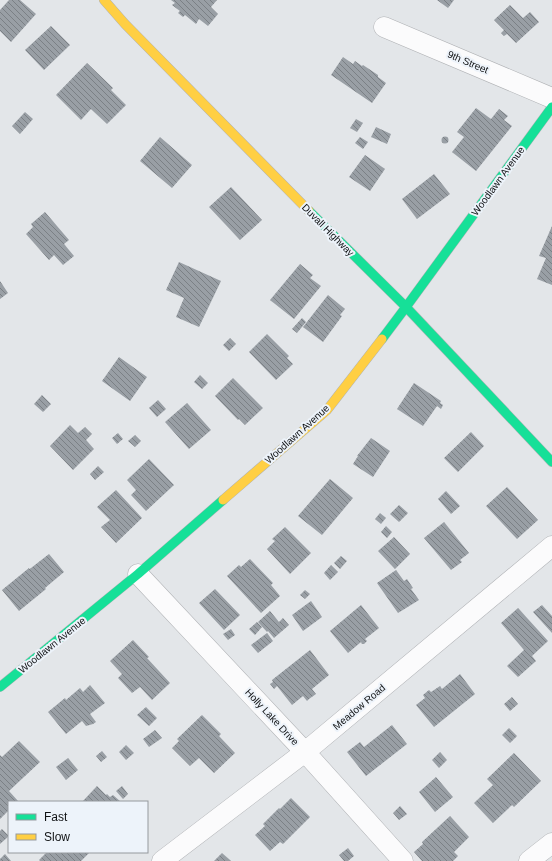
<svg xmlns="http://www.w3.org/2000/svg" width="552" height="861" font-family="Helvetica,sans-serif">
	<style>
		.building { fill: url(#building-back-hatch) }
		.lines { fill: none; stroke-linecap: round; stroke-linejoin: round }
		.street-casing { stroke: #b0b2b5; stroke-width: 21 }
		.fast-casing { stroke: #b0b2b5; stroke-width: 10 }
		.slow-casing { stroke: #b0b2b5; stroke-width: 10 }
		.street { stroke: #fbfbfc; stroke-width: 20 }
		.fast { stroke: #16e098; stroke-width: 9 }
		.slow { stroke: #ffcf43; stroke-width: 9 }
		.labels { text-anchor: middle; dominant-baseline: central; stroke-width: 4; stroke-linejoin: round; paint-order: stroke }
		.street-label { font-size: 10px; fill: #101214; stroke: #edf3fa }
	</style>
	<defs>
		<pattern id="building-back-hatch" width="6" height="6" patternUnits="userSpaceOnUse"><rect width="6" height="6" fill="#999fa5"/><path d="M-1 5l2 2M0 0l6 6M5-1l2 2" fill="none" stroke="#7b8085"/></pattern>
	</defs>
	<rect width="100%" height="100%" fill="#e3e6e9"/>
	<!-- building -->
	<path class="building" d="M9,0h11l16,14 -25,28 -11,-11v-21z
		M171,0h46l-6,7 7,7 -10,12 -9,-7 -3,5 -11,-9 -2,2 -5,-4 2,-2 -8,-6 3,-2z
		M437,0h17l-6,8z
		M510,5l13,13 7,-6 9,10 -23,21 -9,-9 -3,2 -3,-3 3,-3 -10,-10z
		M51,26l19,19 -26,25 -19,-20z
		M343,57l10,7 2,-3 7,5 1,-1 15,10v2l8,6 -14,20 -41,-28z
		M87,63l26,25 -2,2 15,15 -19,19 -16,-15 -10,11 -25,-25z
		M476,108l15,11 8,-10 9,7 -4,4 8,6 -36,45 -24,-19 12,-15 -7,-5z
		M25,112l8,7 -13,15 -8,-8z
		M356,119l7,4 -6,9 -7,-4z
		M376,127l15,7 -4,10 -16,-7z
		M441.5 140a3.5 3.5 0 1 1 7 0a3.5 3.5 0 1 1-7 0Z
		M160,137l32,28 -20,23 -32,-27z
		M360,137l8,5 -5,7 -8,-6z
		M365,155l20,14 -15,22 -21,-14z
		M434,174l16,20 -33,25 -15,-20z
		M231,187l31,33 -22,20 -31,-33z
		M45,212l24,28 -5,4 10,12 -11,9 -9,-10 -5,5 -23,-26 7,-7 -2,-3z
		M552,226v59l-15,-6 9,-21 -7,-2z
		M179,262l42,19 -22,46 -23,-10 8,-19 -18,-8z
		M300,264l13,11 -3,3 11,8 -27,33 -24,-19z
		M0,281l8,12 -8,6z
		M328,295l17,14 -5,6 2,1 -19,26 -20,-15z
		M302,318l4,4 -9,11 -5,-4z
		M267,334l22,22 -2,2 6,6 -17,16 -27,-28z
		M230,338l6,6 -7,7 -6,-6z
		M119,357l28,20 -17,24 -28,-20z
		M200,375l8,8 -6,6 -8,-7z
		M233,378l30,30 -18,17 -6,-6 -1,1 -23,-24z
		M414,383l27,18 -1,2 3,2 -2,4 -4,-3 -14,20 -26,-17z
		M42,395l9,9 -8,8 -9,-8z
		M158,400l8,9 -9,8 -8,-9z
		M187,403l24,27 -22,19 -24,-27z
		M70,425l8,8 7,-6 7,7 -6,6 8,9 -21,21 -23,-24z
		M471,432l13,14 -26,26 -14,-14z
		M118,433l5,6 -6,5 -5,-6z
		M135,435l6,6 -6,6 -7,-6z
		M371,438l19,13 -17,26 -20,-13 5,-8h-1z
		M149,459l25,26 -28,26 -15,-16 5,-5 -9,-10z
		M98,466l6,6 -9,8 -5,-6z
		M330,479l23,19 -31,37 -24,-19z
		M507,487l31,33 -21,19 -31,-33z
		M116,490l26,28 -26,25 -15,-16 9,-7 -13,-13z
		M446,491l14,15 -9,8 -13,-15z
		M399,505l9,8 -9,9 -9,-8z
		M380,513l6,5 -5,6 -6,-5z
		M444,522l25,31 -9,7 2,2 -11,8 -27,-32z
		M386,526l6,6 -5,6 -6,-6z
		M285,527l26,26 -21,21 -23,-25 8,-8 -3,-2z
		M394,537l16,17 -15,15 -17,-18z
		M49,554l15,18 -19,16 1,1 -27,22 -17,-21 27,-22v1l2,-1z
		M341,556l6,5 -7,8 -6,-6z
		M250,559l23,24 -2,2 9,11 -19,17 -34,-37 12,-11 2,2z
		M331,565l7,7 -8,8 -6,-7z
		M396,570l8,11 3,-2 6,9 -2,1 8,11 -21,13 -21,-30z
		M215,589l25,26 -16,15 -25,-27z
		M305,590l5,4 -5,5 -5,-4z
		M311,601l11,16 -19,14 -11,-16z
		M361,605l18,23 -14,11 2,2 -3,3h-2l-1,-2 -13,11 -18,-22z
		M542,605l10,11v17l-19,-21z
		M518,608l30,33 -16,15 4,5 -18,16 -11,-11 17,-16 -23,-27z
		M270,611l9,11 4,-4 6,7 -15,13 -6,-7 -1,1 -9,-10z
		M257,622l5,5 -7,8 -6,-6z
		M231,629l4,6 -7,5 -5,-6z
		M267,633l6,8 -15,12 -7,-8z
		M133,640l16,17 -2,1 23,25 -18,17 -12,-13 -8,6 -14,-15 4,-4 -12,-13z
		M310,650l19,25 -17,14 4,5 -7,5 -2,2 -4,-5 -11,9 -15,-19 -3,3 -4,-5 3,-2 -1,-2z
		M460,674l15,20 -41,33 -18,-22 9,-7 -2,-3 6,-5 2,2 9,-6 2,3z
		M90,685l15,18 -15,11 6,8 -3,2 -7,2 -4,-5 -16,13 -18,-22 17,-14 1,2 14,-12 3,4z
		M512,697l6,7 -8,7 -6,-7z
		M146,707l11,11 -8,8 -12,-11z
		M202,715l19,19 -2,2 16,17 -21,20 -15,-15 -9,8 -18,-18 7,-7 -2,-2z
		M392,725l15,19 -41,32 -19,-24 13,-10 4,5z
		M509,728l8,8 -7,7 -8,-8z
		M155,730l7,8 -13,9 -6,-8z
		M19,741l21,21 -31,29 9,10 -1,1h-8v8l-9,9v-64l2,2z
		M126,745l8,8 -8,7 -7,-8z
		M102,751l5,6 -6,5 -5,-6z
		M440,752l7,8 -8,8 -7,-8z
		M514,753l27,28 -27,26 -2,-2 -19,18 -19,-20 19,-18 -6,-6z
		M68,758l10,12 -12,10 -10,-13z
		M436,777l17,20 -18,15 -16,-20z
		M97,786l9,9 1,-1 3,3 3,-2 8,7h-39z
		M122,786l6,8 -5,5 -7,-8z
		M291,798l19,19 -27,27 -3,-2 -10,9 -15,-16 10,-9 -2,-2 16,-16 1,1z
		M400,806l7,8 -8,6 -6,-7z
		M450,816l19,21 -15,15 4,4 -5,5h-31l-8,-9 9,-8 -1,-2z
		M2,829l7,7 -9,8v-13z
		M348,848l6,8 -6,5h-4l-5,-6z
		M47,852h43l-9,9h-41l-1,-1z
		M222,853l9,8h-17z
		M5,854l6,7h-11v-2z"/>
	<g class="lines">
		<!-- street casing -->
		<g class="street-casing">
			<path id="street" d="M384,27l168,71
				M138,574l167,178 98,109
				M162,861l143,-109 247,-206
				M529,861l23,-18"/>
		</g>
		<!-- fast casing -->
		<g class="fast-casing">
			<path id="fast" d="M309,211l97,96 146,155
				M382,339l24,-32 146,-200
				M0,687l138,-113 85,-74"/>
		</g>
		<!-- slow casing -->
		<g class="slow-casing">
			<path id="slow" d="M104,0l21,24 184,187
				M223,500l104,-90 55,-71"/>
		</g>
		<!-- street -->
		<use href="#street" class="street"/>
		<!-- fast -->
		<use href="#fast" class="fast"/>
		<!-- slow -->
		<use href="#slow" class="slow"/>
	</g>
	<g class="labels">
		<!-- street labels -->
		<g class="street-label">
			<text transform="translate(468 62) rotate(23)">9th Street</text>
			<text transform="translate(498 181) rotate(-54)">Woodlawn Avenue</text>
			<text transform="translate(328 230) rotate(45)">Duvall Highway</text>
			<text transform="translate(297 434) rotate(-42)">Woodlawn Avenue</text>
			<text transform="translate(52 645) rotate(-39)">Woodlawn Avenue</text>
			<text transform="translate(359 707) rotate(-40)">Meadow Road</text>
			<text transform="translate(272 717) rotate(47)">Holly Lake Drive</text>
		</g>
	</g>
	<!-- legend -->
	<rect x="8" y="801" width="140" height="52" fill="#edf3fa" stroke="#95999e"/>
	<rect x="16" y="814" width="20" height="6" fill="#16e098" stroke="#95999e"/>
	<text x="44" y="821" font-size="12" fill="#101214">Fast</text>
	<rect x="16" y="834" width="20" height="6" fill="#ffcf43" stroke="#95999e"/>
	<text x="44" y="841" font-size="12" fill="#101214">Slow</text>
</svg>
